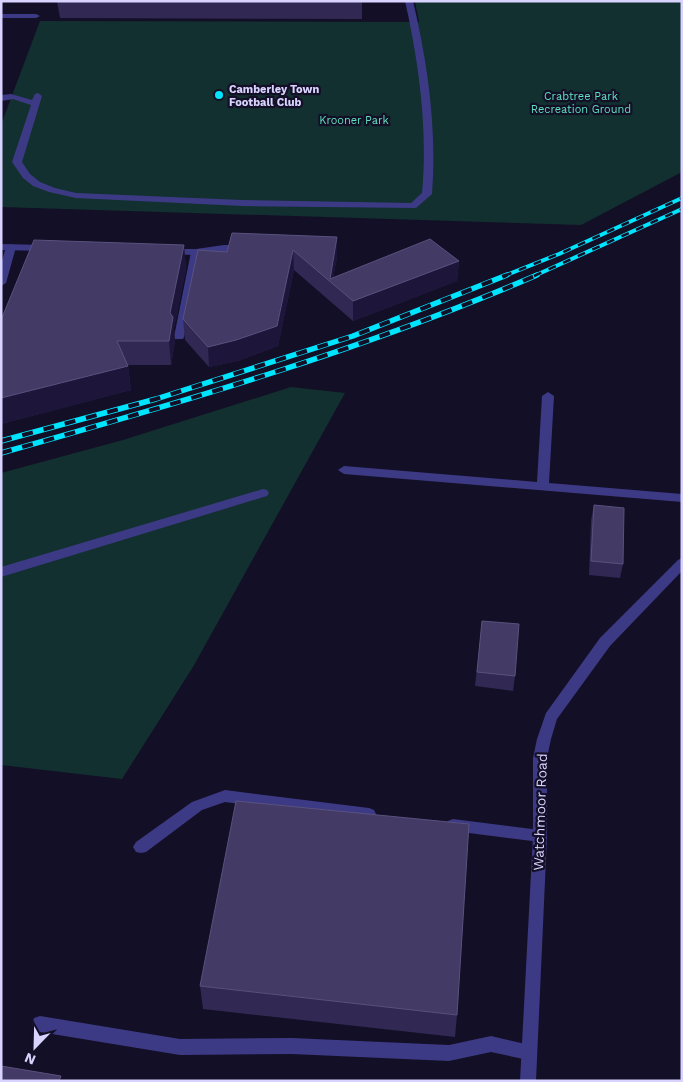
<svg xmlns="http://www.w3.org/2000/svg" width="683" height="1082" font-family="'Work Sans',sans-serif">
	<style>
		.green { fill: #12302f }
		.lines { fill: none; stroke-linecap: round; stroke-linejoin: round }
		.lane { fill: #3d3a85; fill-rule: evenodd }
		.street { fill: #3d3a85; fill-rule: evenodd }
		.rail-far1-casing { stroke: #00e5ff; stroke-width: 4 }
		.rail-casing { stroke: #00e5ff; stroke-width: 5.5 }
		.rail-far1 { stroke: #130f26; stroke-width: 2.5; stroke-dasharray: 8; stroke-linecap: butt }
		.rail { stroke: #130f26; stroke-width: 4; stroke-dasharray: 11; stroke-linecap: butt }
		.wall { fill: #312854 }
		.shaded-wall { fill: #1d163a }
		.building { fill: #433a66; stroke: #5a527e }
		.poi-dot { fill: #00e5ff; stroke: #130f26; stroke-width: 2 }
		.labels { text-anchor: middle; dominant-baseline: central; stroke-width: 4.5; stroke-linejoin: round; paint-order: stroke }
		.far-poi-label { font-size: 11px; font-weight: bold; fill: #d9d4ff; stroke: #130f26; text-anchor: start }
		.far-park-label { font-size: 11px; fill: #5fe0c0; stroke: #130f26 }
		.street-label { font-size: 14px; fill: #d9d4ff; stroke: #130f26 }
	</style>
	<rect width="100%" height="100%" fill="#130f26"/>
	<!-- green -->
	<path class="green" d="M415,1h267v171l-101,53 -580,-18v-82l39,-104 379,1z
		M291,387l54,6 -152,274 -71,112 -121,-14v-292l122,-33z"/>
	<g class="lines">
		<!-- lane -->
		<path class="lane" d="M405,1h8c15,63 24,129 19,193l-16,14 -174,-2 -166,-8 -27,-6 -16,-6 -10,-8 -11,-16 19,-57 -24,-8 4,-3 21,6 3,-6 3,-1 4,3 -20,66 8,12 10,8 15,6 21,5 166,7 169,3 11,-10c6,-63 -3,-130 -17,-192z
			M11,244l5,3 -10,36 -5,3v-22l5,-17z
			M224,245h20l5,3 -5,3 -43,3 -17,83 -1,2h-8l-1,-2 17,-85 5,-3z
			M548,392l6,4 -5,87 133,11v8l-338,-28 -6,-4 6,-4 193,16 5,-86z
			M263,489l4,1 2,3 -2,3 -266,81v-10z
			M225,790l144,18 5,2 2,4 -2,4 -5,2 -144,-18 -23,8 -56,42 -5,1 -5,-1 -3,-5 3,-5 56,-40z
			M453,819l87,11 5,1 2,5 -2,5 -5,1 -87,-11 -5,-2 -2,-4 2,-4z
			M40,1016l140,23 112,-1 157,7 42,-9 43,10 2,6 -2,6 -6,2 -37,-8 -42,9 -157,-7 -112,1 -140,-23 -6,-2 -2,-6 2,-6z"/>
		<!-- street -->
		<path class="street" d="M1,14h35l4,2 -4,2h-35z
			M11,94l4,3 -1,2 -13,2v-6z
			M1,244l45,1 5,3 -5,3 -45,-1z
			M168,249h28l5,3 -5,3 -32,-1v-4z
			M682,558v13l-72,75 -53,73 -6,20 -4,19v78l-11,245h-16l13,-245v-78l4,-19 9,-26 54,-75 78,-78z"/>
		<!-- rail-far1 casing -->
		<g class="rail-far1-casing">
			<path id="rail-far1" d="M504,276l55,-22 123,-56
				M534,276l148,-67"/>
		</g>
		<!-- rail casing -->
		<g class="rail-casing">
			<path id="rail" d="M1,441l155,-42 197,-63 154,-61
				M1,453c182,-51 362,-103 536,-178"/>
		</g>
		<!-- rail-far1 -->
		<use href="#rail-far1" class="rail-far1"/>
		<!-- rail -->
		<use href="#rail" class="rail"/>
	</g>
	<!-- wall -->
	<path class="wall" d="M57,1h305v18l-302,-1z
		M232,233l105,24 -4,21 126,-17 -2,20 -104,40 -59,-51 -16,76 -40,15 -29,6 -24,-27 -2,-21 44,-67z
		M184,245l2,24 -12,59 1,13 -4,24h-43l3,25 -130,34v-104z
		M594,505l29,59 -3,14 -31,-3 2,-55z
		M482,621l33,55 -2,15 -38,-5z
		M200,986l257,29 -2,22 -252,-28z"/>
	<!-- shaded-wall -->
	<path class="shaded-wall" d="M337,237v20l-5,26 -2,-2z
		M184,245l2,24 -12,59 1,13 -4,24 -2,-24 1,-28z
		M293,250l1,20 -16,76 -40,15 -29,6 -1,-20z
		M459,261l-2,20 -104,40v-20z
		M128,366l3,24 -130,34v-26z"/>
	<!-- building -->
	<path class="building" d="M232,233l105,4 -7,42 100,-40 29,22 -106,40 -60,-51 -16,76 -41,14 -28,7 -25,-28 15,-69 29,2z
		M34,240l150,5 -14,68 3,4 -4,24h-52l11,25 -127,32v-78z
		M594,505l30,3 -1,56 -32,-3z
		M482,621l37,3 -4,52 -38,-4z
		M236,801l233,23 -12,191 -257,-29z
		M1,1066l60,10 -2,5h-58z"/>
	<!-- markers -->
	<circle class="poi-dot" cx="219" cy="95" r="5"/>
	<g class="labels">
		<!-- far-poi labels -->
		<g class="far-poi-label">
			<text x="229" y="89">Camberley Town<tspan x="229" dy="13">Football Club</tspan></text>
		</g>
		<!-- far-park labels -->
		<g class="far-park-label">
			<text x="581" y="96">Crabtree Park<tspan x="581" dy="13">Recreation Ground</tspan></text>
			<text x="354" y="120">Krooner Park</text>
		</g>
		<!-- street labels -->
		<g class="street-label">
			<text transform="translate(540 812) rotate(-88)">Watchmoor Road</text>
		</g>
	</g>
	<!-- border -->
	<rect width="683" height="1082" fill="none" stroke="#d9d4ff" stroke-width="5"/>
	<!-- north arrow -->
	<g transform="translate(35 1047) rotate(203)" stroke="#130f26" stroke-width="4" paint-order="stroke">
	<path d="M0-4L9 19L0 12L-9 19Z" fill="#d9d4ff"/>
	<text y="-8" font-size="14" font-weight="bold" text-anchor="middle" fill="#d9d4ff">N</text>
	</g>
</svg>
